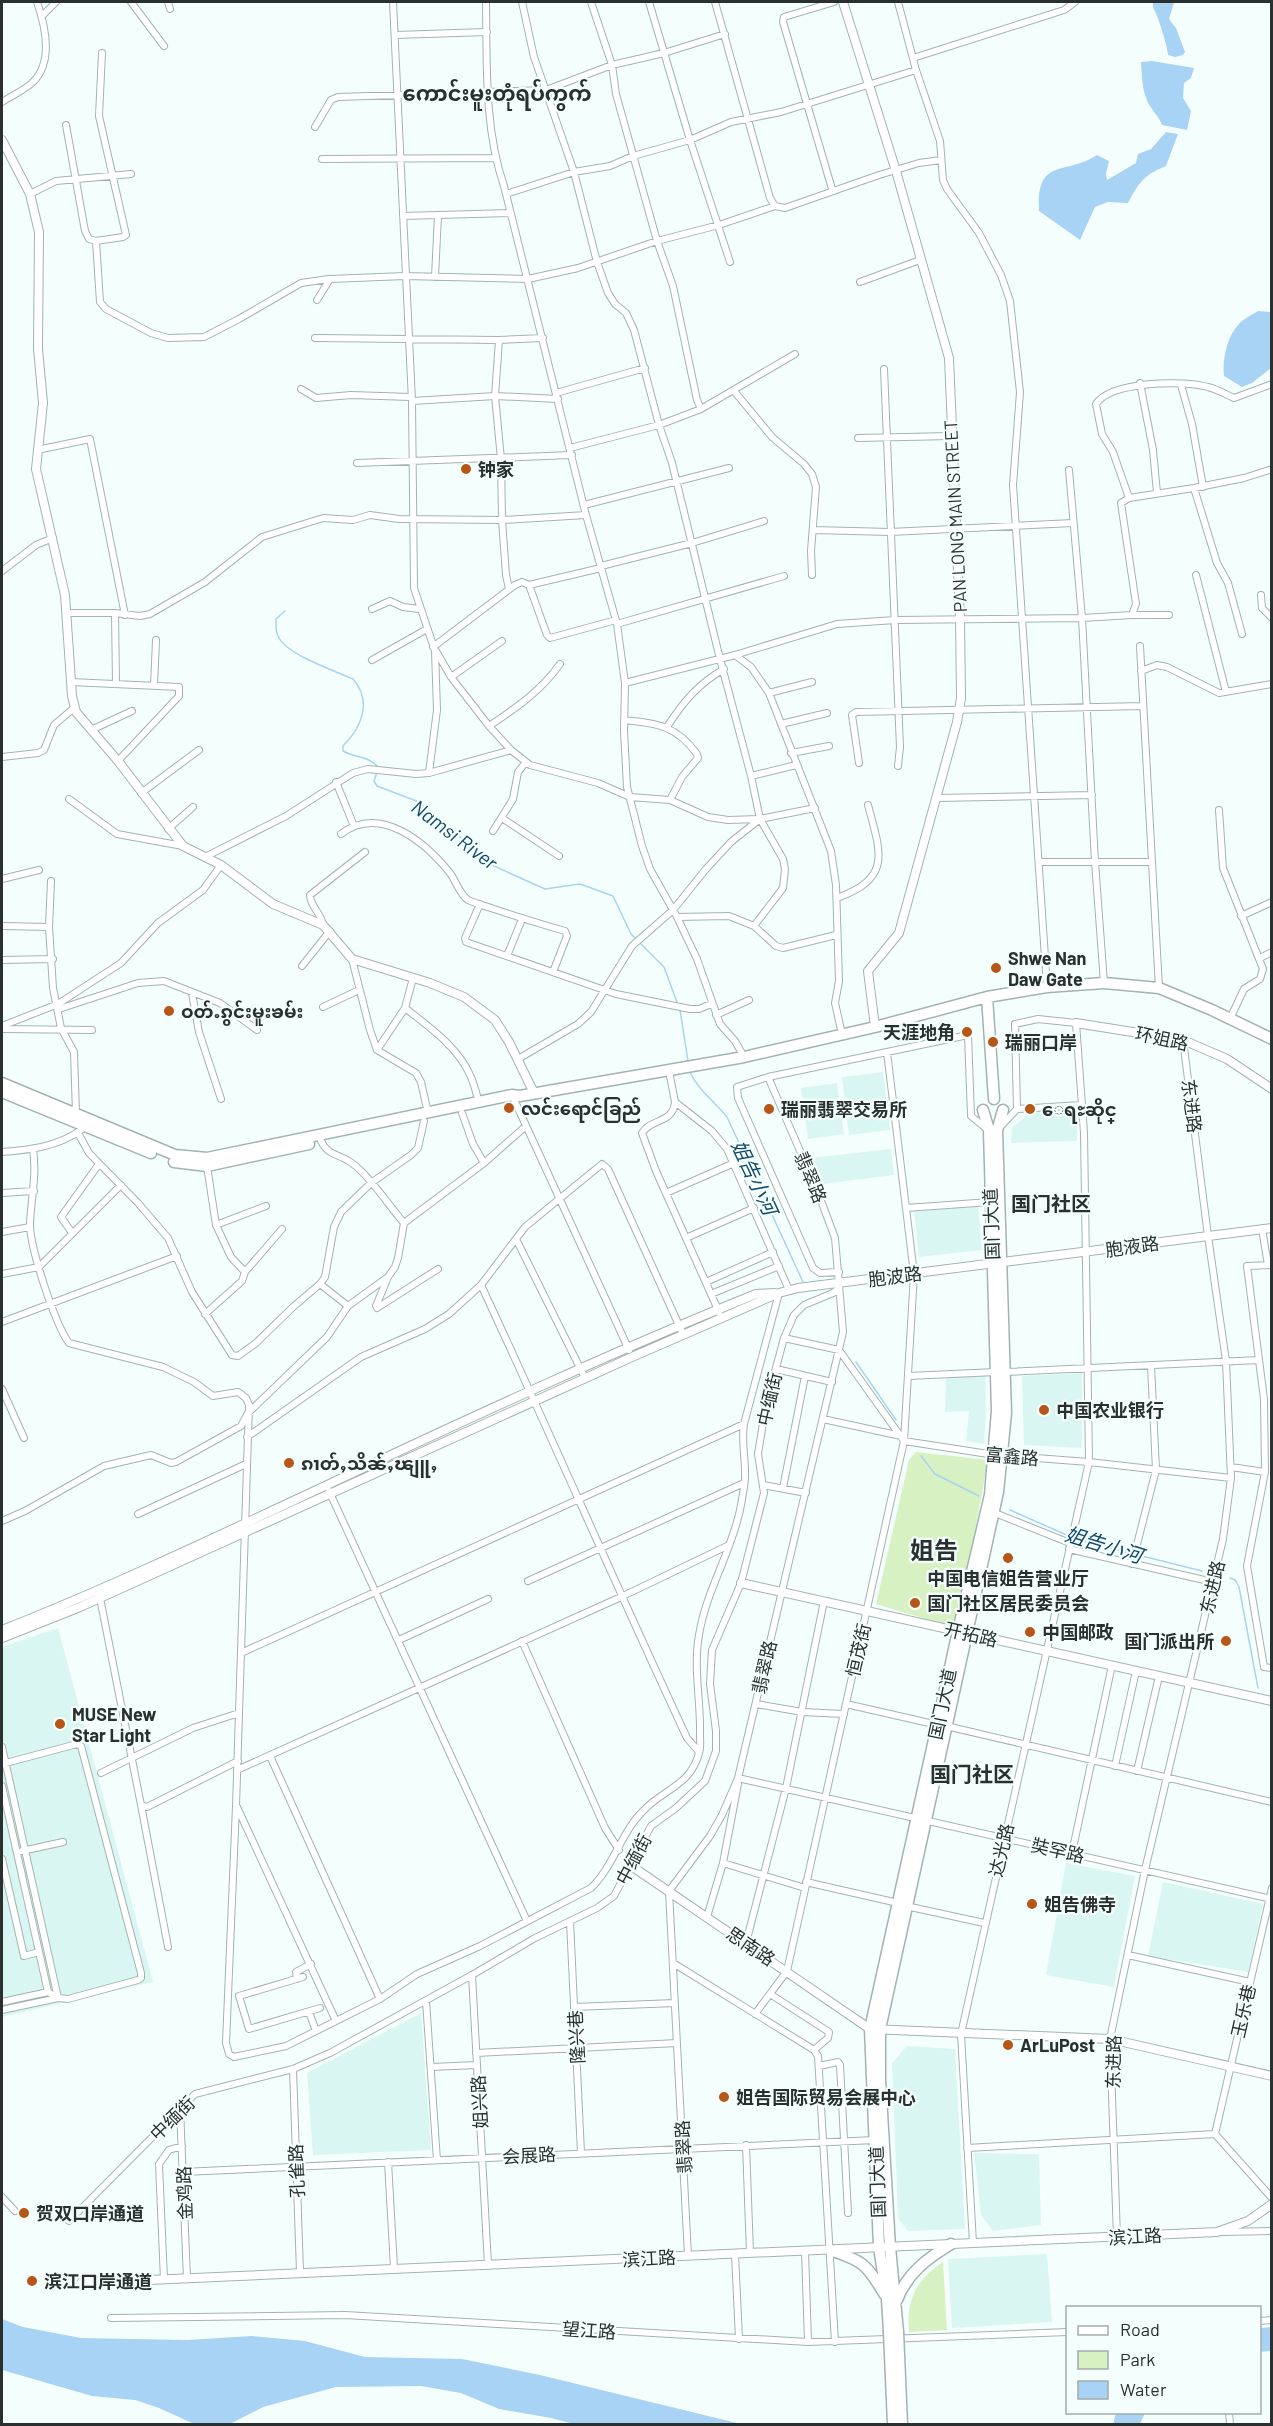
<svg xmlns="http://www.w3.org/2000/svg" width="1273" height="2426" font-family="Barlow,'Noto Sans SC','Noto Sans Myanmar',sans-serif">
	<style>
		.built { fill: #daf6f2 }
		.green { fill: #d8f1c2 }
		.water { fill: #a9d3f4 }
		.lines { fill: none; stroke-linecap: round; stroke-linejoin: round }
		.stream { stroke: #a9d3f4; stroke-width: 1.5 }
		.minor-casing { stroke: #a2b3b1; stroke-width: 8 }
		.tertiary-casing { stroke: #a2b3b1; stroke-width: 10 }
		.trunk-casing { stroke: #a2b3b1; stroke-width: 13 }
		.minor { stroke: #fff; stroke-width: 6 }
		.tertiary { stroke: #fff; stroke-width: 8 }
		.trunk { stroke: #fff; stroke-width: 10 }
		.trunk-bridge-casing { stroke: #a2b3b1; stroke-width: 13; stroke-linecap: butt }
		.trunk-bridge { stroke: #fff; stroke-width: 10 }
		.poi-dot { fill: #b75616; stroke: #f4fffd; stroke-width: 2 }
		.labels { text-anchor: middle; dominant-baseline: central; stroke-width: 4.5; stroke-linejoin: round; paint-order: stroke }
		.poi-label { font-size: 18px; font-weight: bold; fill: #2a302f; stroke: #f4fffd; text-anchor: start }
		.street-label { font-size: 18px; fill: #2a302f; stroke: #f4fffd }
		.water-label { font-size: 20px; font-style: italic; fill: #0f486b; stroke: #f4fffd }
		.neighbourhood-label { font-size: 20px; font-weight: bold; fill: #2a302f; stroke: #f4fffd }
		.quarter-label { font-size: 21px; font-weight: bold; fill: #2a302f; stroke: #f4fffd }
		.district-label { font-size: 24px; font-weight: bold; fill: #2a302f; stroke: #f4fffd }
	</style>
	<rect width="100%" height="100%" fill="#f4fffd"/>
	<!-- built -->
	<path class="built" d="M883,1072l7,58 -41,5 -7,-58z
		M837,1083l7,51 -36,5 -7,-51z
		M1077,1108v33l-66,2 1,-16 14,-10 1,-6z
		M891,1149l3,26 -72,9 -12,-26z
		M978,1205l4,45 -63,7 -5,-47z
		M1082,1373v75l-58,-3 -2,-69z
		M985,1374l1,38 -2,32 -18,-3 3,-30 -24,1 1,-35z
		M58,1628l95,354 -151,35v-370z
		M1066,1863l69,13 -21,111 -68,-12z
		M1163,1882l100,22 -15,68 -100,-16z
		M421,2013l10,137 -118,5 -6,-82z
		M907,2046l48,3 10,180 -57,2 -10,-13 -6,-155z
		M974,2153l65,1 2,71 -48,6 -12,-16z
		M1047,2254l5,68 -100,6 -4,-69z"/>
	<!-- green -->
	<path class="green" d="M916,1452l72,8 -28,153 -11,13 -73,-22 33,-144z
		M943,2262l4,68 -38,2c-3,-32 7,-52 34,-70z"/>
	<!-- water -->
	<path class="water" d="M1153,2h21l-5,17 7,9 9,24 -2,3 -8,2 -7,-2c0,-7 -11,-43 -15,-47z
		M1152,61l42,7 -3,10 -7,5 -1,15 8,13 -4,19 -25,-5c-3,-8 -6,-10 -10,-16 -10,-13 -10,-31 -11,-47z
		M1166,132l12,2 -12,32c-22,9 -27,16 -38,37l-20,-1 -13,5 -15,33 -41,-29c-3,-55 27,-35 58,-56l12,6 -3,13 1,6 29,-17 2,-9 13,-5z
		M1258,311l13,1v56l-19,15 -10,4 -18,-11c-2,-16 3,-39 14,-51 5,-6 14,-10 20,-14z
		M2,2319l21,8 58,11 106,2 65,-4 53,5 60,16 97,2 78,16 201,49h-167l-23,-6 -52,-9 -38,-16 -40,-7 -85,1 -73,20 -31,16v1h-38l-35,-16 -24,-8 -43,-4 -90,-26z
		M1271,2327v24l-11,1v-24z
		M1116,2413v-1l29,1 -5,11h-27z"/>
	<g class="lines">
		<!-- stream -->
		<path class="stream" d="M285,611l-9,8c0,7 -1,13 3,19 9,17 56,33 74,41 20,23 8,49 -10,67v5c12,7 24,4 35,16
			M377,772l-3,9 3,5 42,16 75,64 51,23 35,-5 33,12 18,38 5,5
			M639,942l25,25 14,38
			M680,1010l8,51
			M690,1072c8,18 25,30 37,45l76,165
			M856,1362l40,58
			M921,1456l14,18 44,22
			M1010,1510l59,26
			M1074,1538l59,16
			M1138,1555l64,16
			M1230,1578l5,2 4,7 19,101"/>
		<!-- minor casing -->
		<g class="minor-casing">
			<path id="minor" d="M131,2l33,44
				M168,2l2,7
				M393,2l19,399 2,187 21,63 2,59 -8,63
				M486,2c1,61 -2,126 18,184l82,329 31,109 8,59 -1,48 3,56 15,59 8,23 27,48 20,42 23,65 15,17 9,16
				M522,2l12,55 40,115 23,90 11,31 7,11 11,9 8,17 25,95 13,38 48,196 31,117 9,43 23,40 2,10 -2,19 -29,38
				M591,2l21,63 4,29 41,147 16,45 24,114 4,9
				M649,2l41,138 40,122
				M715,2l55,196 5,8 10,2 94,-33 40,-12 22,-3
				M898,2l18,68 24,71 3,39 4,9 32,44 22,42 9,26 10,91 -7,93 34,502
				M42,16l14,-14
				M395,35l92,-3
				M913,58l151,-48 11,-8
				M2,102c9,-6 23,-12 31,-20 21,-21 12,-57 4,-80
				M66,125l19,106 4,8 7,2 4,61 6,7 45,24 17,5 36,-1 35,-18 62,-36 28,-4
				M315,127l16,-27 7,-3 208,-7 66,-25 52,-12 61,-19
				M322,159l172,-1
				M832,189l-49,-167 1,-5 50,-15
				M30,194l26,-13 75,-7
				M506,194l68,-22 36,-6 23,-10 57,-16 41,-18 50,-10 135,-42
				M403,216l107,-3
				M96,241l27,-4 3,-2 -27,-119 3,-63
				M435,277l3,-62
				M860,282l60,-22
				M317,300l13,-21 75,-3 123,3 50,-11 79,-27 62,-16 56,-19
				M315,338l184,2 44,-2
				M499,340l-4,56 6,63 1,61 4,55 3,14
				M884,369l16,378 -2,19
				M1140,383l13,67 4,43
				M1181,385l11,39 11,63
				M301,389l15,9 35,-3 60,2
				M734,391l38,46 32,27 8,10 4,13 -5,64 1,24
				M556,393l89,-25
				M412,401l83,-5 63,3
				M858,438l93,-2
				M570,448l89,-23 42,-16 94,-55
				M37,450l53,-11 35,176
				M357,463l215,-8
				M1069,470l13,148 13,244 9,121
				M1194,488l23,75 11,20 14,51
				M1129,498l-16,-46 -11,-18 -6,-30c15,-23 88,-24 112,-17 9,2 17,7 26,11l38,-14
				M584,505l145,-37
				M813,530l77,2 183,-9
				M601,566l91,-23 72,-22
				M2,571l34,-26 17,-7
				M1196,575l30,117
				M529,585l18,50 3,3 66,-18
				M1261,595l1,13 10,10
				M372,609l18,-8 13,6 16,2
				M66,613h49l25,3 10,-2 55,-32 57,-45 61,-19 30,2 17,-5 29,4 103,1 84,-5
				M115,613l1,71
				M1132,615h37
				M617,624l167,-48
				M1140,646l19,342
				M433,647l82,-62 7,-3 7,3 72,-17
				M436,651l15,26 38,49 22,24 19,15 68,18 32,14 40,3 38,17 20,3 32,-1 55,-11
				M735,655l16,12 18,26 62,158 5,34 3,96 -4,22 7,31
				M372,660l55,-31
				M1141,671l16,-6 10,2 52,26 53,-9
				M451,677l51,-36
				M71,682l108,5v9l-61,65
				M625,683l110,-28 102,-31 58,-4 187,-2 50,-3 4,-11 -15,-101 8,-5 65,-10 50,-10 28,-9
				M154,686l2,-46
				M769,693l43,-11
				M624,720c33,3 53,6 73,34l1,4 -16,19 -12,23
				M781,724l46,-11
				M489,726c27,-18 52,-35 71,-62
				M667,727c16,-25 31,-43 57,-58
				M91,730l41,-19
				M791,753l38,-7
				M2,757l36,-4 6,-3 10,-25 20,-17
				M859,763l-7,-48 4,-3 287,-6
				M751,776l45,-11
				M336,782l18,44
				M141,793l58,-43
				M936,798l156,-3
				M69,799l48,35 66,12
				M1219,810l4,58 40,101 -3,10 -16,10 -14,30
				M502,818l57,38
				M168,829l25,-22
				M493,831l20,-32 5,-27 8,-10
				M341,834c39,-30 84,8 109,39 6,8 10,22 18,27 8,4 18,6 26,9 24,8 47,15 71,22l2,5 -14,36
				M205,857l81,-41 67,-43 15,-4 48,5 13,-1 82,-23
				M1039,862h112
				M2,879l37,-9
				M51,881l-2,46 4,61 8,40 13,24 2,62
				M837,898c55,-20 44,-44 31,-93
				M480,904l-15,34 1,4 150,52 74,15h9l12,-5
				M1241,916l31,-14
				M677,917l52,-1 25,10 22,20 7,2 53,-13
				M323,925c-2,-12 -13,-19 -13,-30l55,-43
				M2,926l47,1
				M507,956l15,-37
				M1260,958l12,-6
				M352,959l18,71 7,20 39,23 5,9 7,31
				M2,960l51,-1
				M302,966l28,-35
				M192,993l7,39 22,67
				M323,1007l36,-17
				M405,1008c23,18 53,39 65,67 4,8 6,18 9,27
				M59,1009l79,-26 26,-2 56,22 37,27
				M716,1015l33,-15
				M2,1026l56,-22 63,-41 37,-40 45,-33 18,-25
				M2,1029l90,1
				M377,1050l28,-42 8,-30
				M518,1059l60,-35 13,-12 41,-66 41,-36 33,-41 25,-27 29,-23
				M669,1071l6,31 37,29 15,18 62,141
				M512,1095l117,255
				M675,1102c-2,22 -24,16 -33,31l14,38 63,141
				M462,1113l11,31 11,19
				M1001,1126l16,-17 65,-4
				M78,1133l11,20 49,50 30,35 24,54 40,63 6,1 18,-13 37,-36 27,-23 5,-7 9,-50 7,-15 30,-29 40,-28 7,-7 6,-27
				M321,1141c7,14 14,12 26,19 18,9 42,46 57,63
				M33,1149c4,26 -2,49 -3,75 0,24 25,100 39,119l94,24 31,15 19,14 25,-4 8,6 3,7 -13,401 -10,237 3,11 5,3 52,-11 94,-47 37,-25 63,-28 111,-58c23,-22 30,-56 53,-78 20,-21 47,-25 55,-57 2,-5 1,-13 1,-18 1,-33 -7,-67 -1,-100 7,-44 32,-82 41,-125 2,-10 4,-21 5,-31 1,-20 -4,-35 -1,-55l35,-131
				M2,1152c27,-2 55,-5 79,-22
				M2,1193l32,-2
				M666,1193l68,-30
				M906,1208l84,-6
				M216,1225l50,-19
				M1262,1229l6,36
				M2,1232l28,-5
				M72,1233l-11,-16 38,-53
				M686,1238l68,-30
				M516,1239l69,139
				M1272,1265l-25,1 17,133 1,73 -18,94 17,101 8,1
				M245,1272l37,-43
				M839,1272l-19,1 -7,-5 -75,-170 -1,-11 31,-10 200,-42 3,81 17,14
				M2,1274l37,-7 82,-82
				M388,1277l-12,29 1,2 61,-39
				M706,1282l67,-30
				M320,1284l28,22
				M481,1285c70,150 136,303 206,453l12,14
				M711,1294l68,-28
				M205,1314l37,-33 3,-9 -14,-15 -15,-32 -9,-59
				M2,1322l175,-66
				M784,1338l55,12 65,91 91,14 94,7 142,16
				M776,1369l56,13
				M1005,1372l254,-12
				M908,1376l88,-4
				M2,1389l22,49
				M823,1419l78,17
				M247,1437l114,-80 64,-28 24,-15 32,-29 44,-58 77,-63 6,5 75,165
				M1231,1467l34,5
				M763,1485l43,8
				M783,1488l22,-112
				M329,1491l198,430
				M995,1513l75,30
				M138,1514l108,-50
				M2,1521l23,-10 79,-45 47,-11 20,8 5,-1 65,-36 7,-13 79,-76 21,-31 40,-29 7,-10 3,-9 6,-35 80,-60 42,-37
				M1069,1549l144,33
				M1132,1564l24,-94 -5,-105
				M528,1581l216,-98
				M100,1598l41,207 6,2 91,-46
				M399,1640l89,-41
				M522,1641l83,187 14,22
				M241,1653l503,-229
				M756,1704l46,8 42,2
				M846,1704l92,21
				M946,1726l326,76
				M2,1747l56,251 -56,12
				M270,1756l110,243
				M2,1764l75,-20 4,2 60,227v5l-3,2 -70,19 -10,-1 -10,-6
				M1115,1766l21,-95
				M237,1770l384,-173 106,-51
				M1137,1771l22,-95
				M101,1773l92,-45 46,-15
				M738,1778l534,121
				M2,1786l46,206 -46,10
				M141,1805l27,142
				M237,1807l99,214
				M22,1851l41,-9
				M1072,1853l40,-188
				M2,1859l22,97 15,-4
				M723,1863l82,25
				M806,1882l92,21
				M906,1906l78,17
				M707,1917l16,-54 15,-79
				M570,1921l11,232
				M746,1943l40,-155 38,-187
				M1128,1955l122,27
				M673,1963l141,87 4,6 17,286
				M472,1975l16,290
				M303,1977l-64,19 10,33 71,-21
				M297,1979l-1,-7 15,-8
				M770,1994l59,38 -1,6 -14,12
				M426,2001l11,159
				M574,2007l101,-4
				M309,2012l7,19
				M755,2014l32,-43 117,-530 10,-167 -27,-222
				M476,2053l201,-10
				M819,2066l19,-4 2,3 8,148
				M431,2067l46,-2
				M293,2069l7,203
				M180,2108l7,171
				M1215,2134l57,-246
				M1215,2134l57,64
				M746,2145l4,108
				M967,2148l248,-14
				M388,2162l6,106
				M183,2172l692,-32
				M2,2197l13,14
				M69,2221l126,-127 98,-25 37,-16 142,-78 63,-37 62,-30 17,-12 37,-70 25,-18 29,-27 11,-30v-20l-6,-47 2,-34 29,-67 23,-90 -6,-39 8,-49 18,-67 10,-23 10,-10 29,-12 4,-3 3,-7
				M1221,2232l51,-1
				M1117,2237l-7,-198 35,-169 78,-331 8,-61 -5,-117 -18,-125 -25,-196
				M973,2243l-12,-209 128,-572 -5,-329 -8,-110 -38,-4 -23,5 2,85
				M805,2251l3,91
				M735,2254l4,85
				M688,2256l-19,-365 41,-55 12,-21 16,-37 105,-446 -8,-94 -18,-48 -49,-113
				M164,2280l-5,-116 10,-14 13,-4
				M111,2318l234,-3 463,27 260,-10
				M1260,2321l12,-1
				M1229,2412l1,12"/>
		</g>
		<!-- tertiary casing -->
		<g class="tertiary-casing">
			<path id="tertiary" d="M843,2l53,169 53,187 11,260 1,80 -4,24 -58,211 -31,38 7,56
				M2,140l28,54 9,38 -1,117 5,54 -7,66 29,126 7,101 4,16 42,49 65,85 38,19 52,39 50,21 29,34 78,24 34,14 31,23 14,22 25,51
				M1076,1023l107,17 44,19 45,30
				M741,1583l531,118
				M2,1630c109,-43 216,-94 323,-144 142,-67 285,-133 431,-192l18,-1
				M2,1638l78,-31 552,-250 147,-64 19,-5 474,-60
				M630,1865l240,164 240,10 162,37
				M81,2283l1136,-51 31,-11 24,-17"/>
		</g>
		<!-- trunk casing -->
		<g class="trunk-casing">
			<path id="trunk" d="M987,997l7,102
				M2,1083l173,72 32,3 305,-63 8,1 224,-39 131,-30 112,-30 60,-10 57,-4 55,5 53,22 60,29
				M2,1092l149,61
				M174,1162l33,4 102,-22
				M830,2250c34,11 37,15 55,45
				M897,2300c10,-27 31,-42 54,-56
				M889,2332l-2,-33 -8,-52 -9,-218 88,-398 32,-136 7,-84 -8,-281 -6,-20
				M898,2332l-8,-85 -10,-168v-50l118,-537 8,-79 -9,-282 6,-21"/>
		</g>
		<!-- minor -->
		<use href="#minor" class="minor"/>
		<!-- tertiary -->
		<use href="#tertiary" class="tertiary"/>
		<!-- trunk -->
		<use href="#trunk" class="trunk"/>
		<!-- trunk-bridge casing -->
		<g class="trunk-bridge-casing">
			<path id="trunk-bridge" d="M889,2332l4,92
				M898,2332l4,92"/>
		</g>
		<!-- trunk-bridge -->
		<use href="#trunk-bridge" class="trunk-bridge"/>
	</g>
	<!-- markers -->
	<g class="poi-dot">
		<circle cx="466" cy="469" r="6"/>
		<circle cx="996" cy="968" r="6"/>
		<circle cx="169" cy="1011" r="6"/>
		<circle cx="967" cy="1032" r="6"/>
		<circle cx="993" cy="1042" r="6"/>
		<circle cx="509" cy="1108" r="6"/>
		<circle cx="769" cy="1109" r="6"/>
		<circle cx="1030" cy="1109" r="6"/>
		<circle cx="1044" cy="1410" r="6"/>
		<circle cx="289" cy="1463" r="6"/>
		<circle cx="1008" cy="1558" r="6"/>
		<circle cx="915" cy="1603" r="6"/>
		<circle cx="1030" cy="1632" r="6"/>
		<circle cx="1226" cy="1641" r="6"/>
		<circle cx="60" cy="1724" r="6"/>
		<circle cx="1032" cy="1904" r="6"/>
		<circle cx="1008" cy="2045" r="6"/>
		<circle cx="724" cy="2097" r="6"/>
		<circle cx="24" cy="2213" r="6"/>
		<circle cx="32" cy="2281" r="6"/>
	</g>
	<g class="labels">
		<!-- poi labels -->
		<g class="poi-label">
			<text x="478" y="469">钟家</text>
			<text x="1008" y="958">Shwe Nan<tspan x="1008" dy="21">Daw Gate</tspan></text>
			<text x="181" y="1011">ဝတ်ႉၵွင်းမူးၶမ်း</text>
			<text x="955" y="1032" text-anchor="end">天涯地角</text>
			<text x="1005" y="1042">瑞丽口岸</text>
			<text x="521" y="1108">လင်းရောင်ခြည်</text>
			<text x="781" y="1109">瑞丽翡翠交易所</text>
			<text x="1042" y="1109">ေရႊဆိုင္</text>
			<text x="1056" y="1410">中国农业银行</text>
			<text x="301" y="1463">ၵၢတ်ႇသိၼ်ႇၽျူႇ</text>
			<text x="1008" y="1578" text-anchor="middle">中国电信姐告营业厅</text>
			<text x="927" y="1603">国门社区居民委员会</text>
			<text x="1042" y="1632">中国邮政</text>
			<text x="1214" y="1641" text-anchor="end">国门派出所</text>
			<text x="72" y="1714">MUSE New<tspan x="72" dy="21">Star Light</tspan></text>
			<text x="1044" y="1904">姐告佛寺</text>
			<text x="1020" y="2045">ArLuPost</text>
			<text x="736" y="2097">姐告国际贸易会展中心</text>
			<text x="36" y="2213">贺双口岸通道</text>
			<text x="44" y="2281">滨江口岸通道</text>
		</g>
		<!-- street labels -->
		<g class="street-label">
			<text transform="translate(955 516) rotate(-93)">PAN LONG MAIN STREET</text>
			<text transform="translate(1162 1038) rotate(12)">环姐路</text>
			<text transform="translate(1192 1106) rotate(83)">东进路</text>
			<text transform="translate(811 1177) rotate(67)">翡翠路</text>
			<text transform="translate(991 1224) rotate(-92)">国门大道</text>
			<text transform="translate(1132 1246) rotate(-8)">胞液路</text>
			<text transform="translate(895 1276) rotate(-7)">胞波路</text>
			<text transform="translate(769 1399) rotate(-77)">中缅街</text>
			<text transform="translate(1012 1456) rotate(5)">富鑫路</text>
			<text transform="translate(1212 1587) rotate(-77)">东进路</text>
			<text transform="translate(971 1634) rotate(13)">开拓路</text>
			<text transform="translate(858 1650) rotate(-77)">恒茂街</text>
			<text transform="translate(764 1667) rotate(-77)">翡翠路</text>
			<text transform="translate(942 1704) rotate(-78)">国门大道</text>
			<text transform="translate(1001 1850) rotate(-77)">达光路</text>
			<text transform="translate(1058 1850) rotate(13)">奘罕路</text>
			<text transform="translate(633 1859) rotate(-62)">中缅街</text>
			<text transform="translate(751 1946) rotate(34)">思南路</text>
			<text transform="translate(1243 2011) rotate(-77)">玉乐巷</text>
			<text transform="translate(576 2037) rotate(-93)">隆兴巷</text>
			<text transform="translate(1113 2062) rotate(-89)">东进路</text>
			<text transform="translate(479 2102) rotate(-93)">姐兴路</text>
			<text transform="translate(172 2118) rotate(-44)">中缅街</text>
			<text transform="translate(683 2147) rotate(-93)">翡翠路</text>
			<text transform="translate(529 2155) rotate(-3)">会展路</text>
			<text transform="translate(296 2171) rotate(-92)">孔雀路</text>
			<text transform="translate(877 2182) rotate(-92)">国门大道</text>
			<text transform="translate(184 2193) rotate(-92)">金鸡路</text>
			<text transform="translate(1135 2236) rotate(-3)">滨江路</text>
			<text transform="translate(649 2258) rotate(-3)">滨江路</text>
			<text transform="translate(589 2330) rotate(4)">望江路</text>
		</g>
		<!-- water labels -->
		<g class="water-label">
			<text transform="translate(455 834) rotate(37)">Namsi River</text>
			<text transform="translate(755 1177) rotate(65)">姐告小河</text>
			<text transform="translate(1104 1544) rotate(17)">姐告小河</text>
		</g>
		<!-- neighbourhood labels -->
		<g class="neighbourhood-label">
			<text x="1051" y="1203">国门社区</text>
		</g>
		<!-- quarter labels -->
		<g class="quarter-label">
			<text x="497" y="92">ကောင်းမူးတုံရပ်ကွက်</text>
			<text x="972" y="1773">国门社区</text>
		</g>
		<!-- district labels -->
		<g class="district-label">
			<text x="934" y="1549">姐告</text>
		</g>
	</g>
	<!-- border -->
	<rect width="1273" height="2426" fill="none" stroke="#2a302f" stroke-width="6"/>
	<!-- legend -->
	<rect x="1066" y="2306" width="195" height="108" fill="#f4fffd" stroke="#a3acab" stroke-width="1.5"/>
	<rect x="1078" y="2326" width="30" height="9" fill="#ffffff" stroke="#a3acab" stroke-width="1.5"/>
	<text x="1120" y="2336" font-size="18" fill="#2a302f">Road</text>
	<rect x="1078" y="2351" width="30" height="18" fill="#d8f1c2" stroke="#a3acab" stroke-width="1.5"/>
	<text x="1120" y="2366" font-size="18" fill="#2a302f">Park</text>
	<rect x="1078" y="2381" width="30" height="18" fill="#a9d3f4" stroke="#a3acab" stroke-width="1.5"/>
	<text x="1120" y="2396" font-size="18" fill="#2a302f">Water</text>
</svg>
